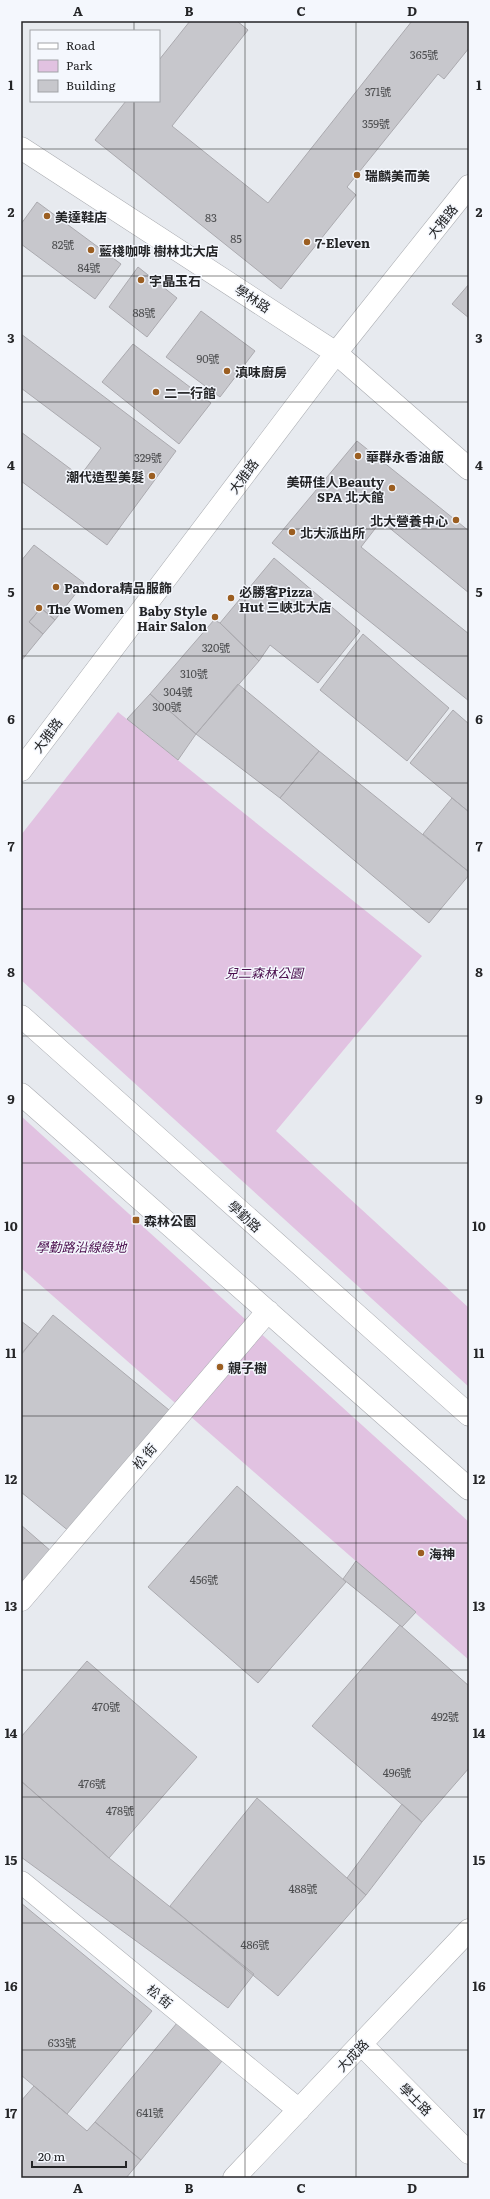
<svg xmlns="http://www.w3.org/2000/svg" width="490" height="2199" font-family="Literata,'Noto Sans TC',serif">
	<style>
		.green { fill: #e1c2e1 }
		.building { fill: #c7c7cc; stroke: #abaaaf }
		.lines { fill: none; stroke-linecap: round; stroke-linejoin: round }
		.minor-casing { stroke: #aaacb1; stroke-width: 23 }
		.minor { stroke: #fff; stroke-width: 22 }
		.grid { fill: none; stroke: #242527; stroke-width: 1; stroke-opacity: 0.55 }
		.poi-dot { fill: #9b5e21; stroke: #f4f7fd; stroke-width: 1.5 }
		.labels { text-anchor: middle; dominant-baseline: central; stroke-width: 3; stroke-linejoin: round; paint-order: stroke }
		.number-label { font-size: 11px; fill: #4d4e50 }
		.poi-label { font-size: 13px; font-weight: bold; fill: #242527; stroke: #f4f7fd; text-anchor: start }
		.street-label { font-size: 13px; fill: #242527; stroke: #f4f7fd }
		.park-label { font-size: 13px; font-style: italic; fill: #490c4c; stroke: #f4f7fd }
		.neatline { fill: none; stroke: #242527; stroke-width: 1.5 }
		.grid-label { font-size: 13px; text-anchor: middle; font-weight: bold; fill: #242527 }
	</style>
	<rect width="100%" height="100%" fill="#e7eaef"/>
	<!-- green -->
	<path class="green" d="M118,712l304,244 -146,175 193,177v79l-448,-407v-145z
		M21,1116l448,406v138l-448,-392z"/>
	<!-- building -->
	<path class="building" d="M190,21h47l11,9 -76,96 96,77 144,-182h57v27l-25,31 -6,-5 -91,113 9,8 -75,94 -186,-149 31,-39h33v-41z
		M37,202l84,62 -26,35 -74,-55v-20z
		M138,267l39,31 -30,39 -38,-30z
		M469,284v34l-17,-14z
		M201,311l54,40 -35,46 -54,-40z
		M21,334l155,117 -69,94 -86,-64v-49l59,44 21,-28 -80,-60z
		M133,344l78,59 -32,41 -77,-62z
		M357,441l112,90v62l-88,-72 -20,26 108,87v67l-197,-158z
		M34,545l50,38 -29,37 -14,-12 -12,14 14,12 -22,27v-100z
		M274,558l86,73 -42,52 -48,-38 -11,16 -39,-38z
		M41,608l14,12 -12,14 -14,-12z
		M214,620l6,3 39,38 -63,73 -46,-40z
		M363,634l86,74 -42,53 -87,-71z
		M238,684l81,67 -39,47 -84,-64z
		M150,694l46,40 -18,26 -51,-41z
		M453,710l16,14v88l-59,-49z
		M319,751l150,121v3l-40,48 -149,-125z
		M452,798l17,14v60l-46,-38z
		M53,1315l116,95 -99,122 -49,-40v-137z
		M21,1321l17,13 -17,20z
		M237,1486l109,96 -88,101 -110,-96z
		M21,1525l31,27 -31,38z
		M356,1561l60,51 -14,15 -59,-48z
		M400,1625l69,61v82l-47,54 -110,-96z
		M87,1661l110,96 -88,101 -88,-77v-44z
		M21,1781l88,77 145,116 -26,34 -207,-151z
		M257,1798l109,97 -88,101 -108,-90z
		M402,1804l20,18 -56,73 -19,-17z
		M21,1903l131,108 -85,103 -46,-39z
		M177,2023l45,38 -81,99 -46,-38z
		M34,2086l53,45 8,-9 46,38 -15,18h-105v-77z"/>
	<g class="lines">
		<!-- minor casing -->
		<g class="minor-casing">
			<path id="minor" d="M21,148l315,205 133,116
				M21,770l315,-417 133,-167
				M21,1016l448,399
				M21,1094l448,395
				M21,1600l247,-289
				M21,1882l278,228
				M362,2045l107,108
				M234,2178l235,-248"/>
		</g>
		<!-- minor -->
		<use href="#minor" class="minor"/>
	</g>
	<!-- grid -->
	<path class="grid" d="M134,21v10M245,21v2157M356,21v2157M134,101v2077M21,149h448M21,276h448M21,402h448M21,529h448M21,656h448M21,783h448M21,909h448M21,1036h448M21,1163h448M21,1290h448M21,1416h448M21,1543h448M21,1670h448M21,1797h448M21,1923h448M21,2050h448"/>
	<!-- markers -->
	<g class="poi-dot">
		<circle cx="357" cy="175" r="4"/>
		<circle cx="47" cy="216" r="4"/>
		<circle cx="307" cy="242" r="4"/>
		<circle cx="91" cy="250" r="4"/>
		<circle cx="141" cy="280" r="4"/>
		<circle cx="227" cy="371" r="4"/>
		<circle cx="156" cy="392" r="4"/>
		<circle cx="358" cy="456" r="4"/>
		<circle cx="152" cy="476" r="4"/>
		<circle cx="392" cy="488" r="4"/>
		<circle cx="456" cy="520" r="4"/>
		<circle cx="292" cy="532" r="4"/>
		<circle cx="56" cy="587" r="4"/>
		<circle cx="231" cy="598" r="4"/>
		<circle cx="39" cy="608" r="4"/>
		<circle cx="215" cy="617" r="4"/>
		<rect x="132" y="1216" width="8" height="8" rx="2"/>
		<circle cx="220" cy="1367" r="4"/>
		<circle cx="421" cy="1553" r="4"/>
	</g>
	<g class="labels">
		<!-- number labels -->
		<g class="number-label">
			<text x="424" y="54">365號</text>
			<text x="378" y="91">371號</text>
			<text x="376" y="123">359號</text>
			<text x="211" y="217">83</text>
			<text x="236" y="238">85</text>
			<text x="63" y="244">82號</text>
			<text x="89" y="267">84號</text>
			<text x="144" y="312">88號</text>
			<text x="208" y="358">90號</text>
			<text x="148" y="457">329號</text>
			<text x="216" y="647">320號</text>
			<text x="194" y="673">310號</text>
			<text x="178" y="691">304號</text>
			<text x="167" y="706">300號</text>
			<text x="204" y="1579">456號</text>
			<text x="106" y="1706">470號</text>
			<text x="445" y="1716">492號</text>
			<text x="397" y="1772">496號</text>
			<text x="92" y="1783">476號</text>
			<text x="120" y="1810">478號</text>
			<text x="303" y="1888">488號</text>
			<text x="255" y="1944">486號</text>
			<text x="62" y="2042">633號</text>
			<text x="150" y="2112">641號</text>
		</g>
		<!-- poi labels -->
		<g class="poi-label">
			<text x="365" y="175">瑞麟美而美</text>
			<text x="55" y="216">美達鞋店</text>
			<text x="315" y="242">7-Eleven</text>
			<text x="99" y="250">藍棧咖啡 樹林北大店</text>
			<text x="149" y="280">宇晶玉石</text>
			<text x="235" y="371">滇味廚房</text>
			<text x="164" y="392">二一行館</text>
			<text x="366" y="456">華群永香油飯</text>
			<text x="144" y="476" text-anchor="end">潮代造型美髮</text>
			<text x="384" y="481" text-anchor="end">美研佳人Beauty<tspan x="384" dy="15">SPA 北大館</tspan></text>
			<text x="448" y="520" text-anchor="end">北大營養中心</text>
			<text x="300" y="532">北大派出所</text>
			<text x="64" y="587">Pandora精品服飾</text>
			<text x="239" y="591">必勝客Pizza<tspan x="239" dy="15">Hut 三峽北大店</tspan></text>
			<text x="47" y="608">The Women</text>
			<text x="207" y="610" text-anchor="end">Baby Style<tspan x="207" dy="15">Hair Salon</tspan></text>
			<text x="144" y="1220">森林公園</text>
			<text x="228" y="1367">親子樹</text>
			<text x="429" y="1553">海神</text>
		</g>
		<!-- street labels -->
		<g class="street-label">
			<text transform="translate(442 221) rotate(-51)">大雅路</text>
			<text transform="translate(253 298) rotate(33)">學林路</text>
			<text transform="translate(243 476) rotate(-53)">大雅路</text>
			<text transform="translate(47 735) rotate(-53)">大雅路</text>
			<text transform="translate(245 1216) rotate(42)">學勤路</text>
			<text transform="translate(144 1456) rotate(-49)">松 街</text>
			<text transform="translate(160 1996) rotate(39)">松 街</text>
			<text transform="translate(352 2055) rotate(-46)">大成路</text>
			<text transform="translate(416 2099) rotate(45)">學士路</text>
		</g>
		<!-- park labels -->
		<g class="park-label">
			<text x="264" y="972">兒二森林公園</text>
			<text x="81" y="1246">學勤路沿線綠地</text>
		</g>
	</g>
	<!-- border -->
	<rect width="490" height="2199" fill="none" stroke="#f4f7fd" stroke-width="44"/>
	<!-- legend -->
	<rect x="30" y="30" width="130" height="72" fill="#f4f7fd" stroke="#a1a3a7"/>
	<rect x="38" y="43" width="20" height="6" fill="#ffffff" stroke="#a1a3a7"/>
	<text x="66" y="50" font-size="12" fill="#242527">Road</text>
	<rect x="38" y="60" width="20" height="12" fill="#e1c2e1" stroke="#a1a3a7"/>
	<text x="66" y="70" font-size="12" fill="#242527">Park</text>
	<rect x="38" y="80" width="20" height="12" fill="#c7c7cc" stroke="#a1a3a7"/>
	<text x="66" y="90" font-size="12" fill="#242527">Building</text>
	<!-- scale -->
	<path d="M32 2161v6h94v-6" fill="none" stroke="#242527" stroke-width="2"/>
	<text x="38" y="2161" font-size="12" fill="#242527" stroke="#f4f7fd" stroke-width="3" paint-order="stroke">20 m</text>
	<rect x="22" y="22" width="446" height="2155" class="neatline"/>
	<g class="grid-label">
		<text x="78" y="16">A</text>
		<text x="189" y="16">B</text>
		<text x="301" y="16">C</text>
		<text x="412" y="16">D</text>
		<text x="11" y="90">1</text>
		<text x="479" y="90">1</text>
		<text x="11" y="217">2</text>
		<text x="479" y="217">2</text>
		<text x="11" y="343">3</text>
		<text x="479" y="343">3</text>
		<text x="11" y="470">4</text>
		<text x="479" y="470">4</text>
		<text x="11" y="597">5</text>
		<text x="479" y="597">5</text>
		<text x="11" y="724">6</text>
		<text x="479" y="724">6</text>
		<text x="11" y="851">7</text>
		<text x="479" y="851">7</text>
		<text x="11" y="977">8</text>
		<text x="479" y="977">8</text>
		<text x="11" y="1104">9</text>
		<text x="479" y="1104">9</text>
		<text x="11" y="1231">10</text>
		<text x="479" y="1231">10</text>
		<text x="11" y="1358">11</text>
		<text x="479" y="1358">11</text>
		<text x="11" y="1484">12</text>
		<text x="479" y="1484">12</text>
		<text x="11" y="1611">13</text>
		<text x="479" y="1611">13</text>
		<text x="11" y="1738">14</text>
		<text x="479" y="1738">14</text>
		<text x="11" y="1865">15</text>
		<text x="479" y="1865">15</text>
		<text x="11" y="1991">16</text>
		<text x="479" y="1991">16</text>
		<text x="11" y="2118">17</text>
		<text x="479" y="2118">17</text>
		<text x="78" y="2193">A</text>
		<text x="189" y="2193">B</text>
		<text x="301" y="2193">C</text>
		<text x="412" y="2193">D</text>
	</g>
</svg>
